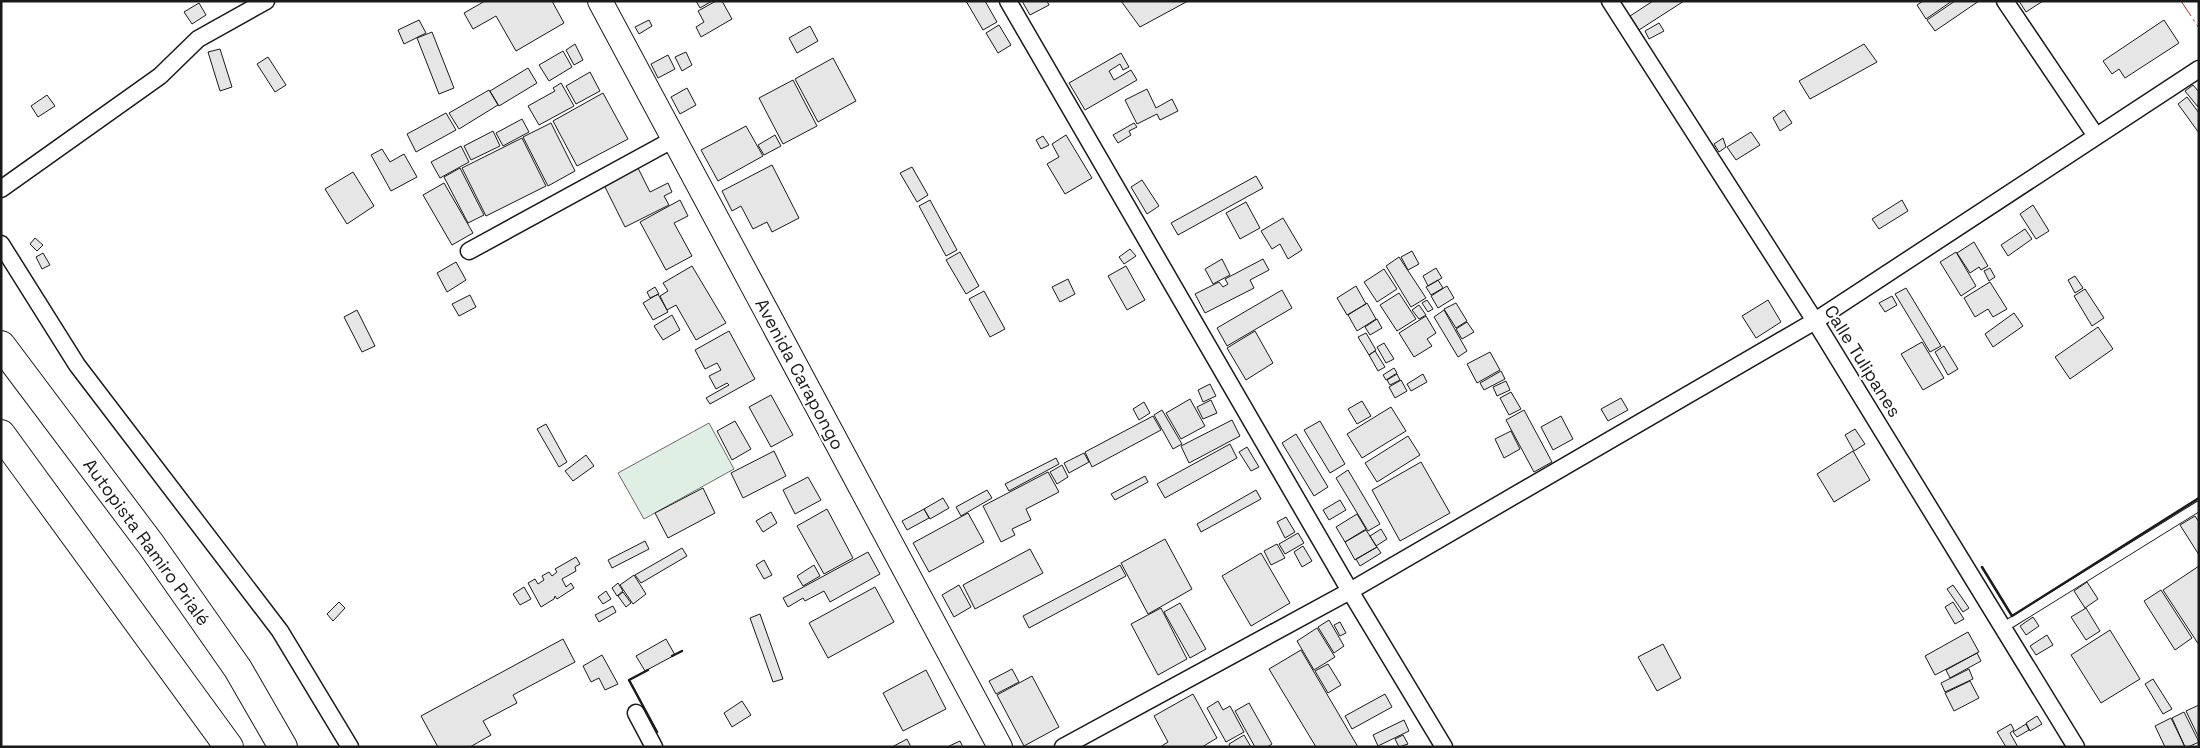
<svg xmlns="http://www.w3.org/2000/svg" width="2200" height="748" font-family="'Space Grotesk',sans-serif">
	<style>
		.green { fill: #e0efe3; stroke: #6a6a6a }
		.building { fill: #e6e6e6; stroke: #1a1a1a }
		.lines { fill: none; stroke-linecap: round; stroke-linejoin: round }
		.lane-casing { stroke: #1a1a1a; stroke-width: 11 }
		.street-casing { stroke: #1a1a1a; stroke-width: 19 }
		.secondary-casing { stroke: #1a1a1a; stroke-width: 26 }
		.highway-casing { stroke: #1a1a1a; stroke-width: 30 }
		.lane { stroke: #fff; stroke-width: 9 }
		.street { stroke: #fff; stroke-width: 16 }
		.secondary { stroke: #fff; stroke-width: 24 }
		.highway { stroke: #fff; stroke-width: 28 }
		.wall { stroke: #1a1a1a; stroke-width: 2.5 }
		.power { stroke: #c62828; stroke-width: 1; stroke-dasharray: 18 4 2.5 4; stroke-linecap: butt }
		.labels { text-anchor: middle; dominant-baseline: central; stroke-width: 4; stroke-linejoin: round; paint-order: stroke }
		.street-label { font-size: 18px; fill: #1a1a1a; stroke: #fff }
	</style>
	<rect width="100%" height="100%" fill="#fff"/>
	<!-- green -->
	<path class="green" d="M709,423l25,46 -90,50 -26,-46z"/>
	<!-- building -->
	<path class="building" d="M485,1h67l12,22 -48,28 -20,-35 -23,13 -9,-16z
		M696,1h16l-12,7z
		M716,1h6l10,18 -31,18 -5,-10 8,-5 -6,-11z
		M966,1h19l12,21 -14,8z
		M1022,1h25l2,4 -19,10z
		M1121,1h67l-48,26z
		M1653,1h31l-45,29 -9,-14z
		M1923,1h29l-26,18 -9,-14z
		M1955,1h24l-44,30 -8,-11z
		M2019,1h24l-17,11z
		M199,3l7,12 -14,9 -8,-12z
		M419,20l7,13 -22,11 -6,-14z
		M649,20l3,6 -13,8 -4,-7z
		M2164,20l15,23 -54,35 -6,-9 -7,5 -9,-13z
		M1659,23l5,8 -15,8 -4,-8z
		M999,25l12,20 -13,8 -12,-20z
		M810,26l8,15 -21,12 -8,-15z
		M432,32l22,56 -15,6 -22,-56z
		M575,44l8,16 -9,5 -8,-15z
		M1864,44l13,18 -67,37 -11,-18z
		M220,49l12,38 -12,4 -12,-39z
		M563,51l9,16 -23,14 -10,-16z
		M686,52l6,13 -10,6 -7,-14z
		M1121,53l8,14 -6,3 -3,-6 -11,7 5,9 17,-10 6,10 -52,30 -16,-27z
		M668,55l7,14 -17,9 -7,-14z
		M268,57l18,28 -11,7 -18,-28z
		M833,58l23,43 -38,21 -23,-43z
		M528,68l9,15 -38,23 -9,-15z
		M590,72l10,19 -24,13 -10,-18z
		M793,80l24,46 -34,18 -24,-46z
		M561,83l13,23 -35,19 -11,-19 27,-15 -2,-3z
		M2193,85l6,7 -1,15 -13,-16z
		M687,88l9,17 -16,9 -9,-17z
		M1147,89l9,19 16,-9 6,12 -18,9 -3,-6 -20,10 -12,-24z
		M489,90l9,15 -39,24 -10,-16z
		M603,93l25,46 -51,27 -24,-45z
		M47,95l8,11 -17,11 -7,-11z
		M2187,97l12,16v20l-21,-29z
		M1784,110l8,13 -12,8 -7,-13z
		M446,113l10,17 -40,22 -9,-18z
		M522,119l7,13 -26,14 -7,-13z
		M551,123l24,48 -27,15 -25,-49z
		M1134,123l3,4 -8,4 2,4 -13,8 -5,-8z
		M746,126l17,30 -45,25 -17,-31z
		M493,131l7,15 -29,14 -7,-14z
		M1751,132l9,13 -24,15 -9,-13z
		M775,135l6,11 -17,9 -6,-10z
		M1066,135l26,43 -27,16 -18,-30 12,-7 -7,-13z
		M1043,136l6,9 -8,4 -5,-9z
		M522,138l24,48 -60,30 -24,-48z
		M1723,138l3,9 -7,5 -5,-8z
		M461,146l8,16 -29,16 -9,-16z
		M382,149l8,13 14,-8 13,23 -26,14 -20,-36z
		M772,165l27,53 -27,14 -5,-10 -14,7 -12,-23 -9,5 -10,-20z
		M637,166l13,26 18,-9 4,9 -8,4 5,9 -44,22 -22,-44z
		M912,167l16,28 -11,7 -17,-29z
		M460,168l24,47 -16,8 -24,-46z
		M353,172l21,34 -27,18 -22,-35z
		M1256,176l7,12 -85,47 -7,-12z
		M1142,180l17,26 -12,8 -16,-27z
		M444,183l29,50 -21,12 -29,-50z
		M680,200l8,16 -14,7 18,33 -26,14 -26,-48z
		M930,200l27,50 -11,6 -27,-50z
		M1902,200l6,11 -29,18 -7,-10z
		M1246,202l14,26 -20,11 -14,-26z
		M2033,205l16,26 -13,8 -16,-25z
		M1283,218l19,32 -14,9 -8,-15 -8,5 -11,-18z
		M2025,229l7,10 -24,17 -7,-11z
		M35,238l8,7 -6,6 -7,-7z
		M1974,242l14,24 -7,4 -2,-3 -9,6 -13,-20z
		M1130,249l6,7 -12,8 -5,-7z
		M1412,251l7,13 -11,6 -7,-13z
		M960,252l19,34 -13,8 -20,-34z
		M1956,252l20,34 -15,10 -21,-34z
		M43,253l7,12 -8,4 -6,-12z
		M1399,257l27,41 -15,9 -25,-41z
		M1222,259l8,16 -17,9 -8,-15z
		M1263,259l6,11 -19,10 4,8 -49,25 -10,-19 24,-12 4,5 5,-3 -3,-5z
		M456,262l10,18 -19,12 -10,-19z
		M692,266l34,57 -30,17 -20,-35 -9,5 -7,-14 8,-5 -5,-8z
		M1126,266l19,34 -18,10 -19,-34z
		M1436,268l6,10 -14,8 -5,-10z
		M1990,268l5,9 -6,4 -5,-10z
		M1384,269l13,20 -20,13 -13,-20z
		M2075,276l8,12 -8,5 -7,-13z
		M1068,279l7,15 -15,8 -8,-15z
		M1438,280l5,8 -12,7 -5,-8z
		M1990,282l17,27 -14,8 -5,-8 -13,8 -11,-19z
		M1356,286l10,18 -19,11 -10,-17z
		M1447,286l7,12 -16,10 -7,-12z
		M655,287l4,7 -9,4 -3,-6z
		M1906,288l35,58 -11,6 -35,-58z
		M2085,289l19,29 -12,8 -18,-30z
		M1282,290l10,18 -65,38 -10,-18z
		M984,291l21,38 -15,8 -21,-38z
		M1399,293l17,26 -19,12 -17,-26z
		M658,294l10,18 -15,8 -10,-17z
		M470,295l6,12 -17,9 -7,-12z
		M1892,296l5,9 -12,7 -6,-9z
		M1427,300l6,9 -5,3 -6,-9z
		M1768,300l13,22 -25,16 -14,-22z
		M1367,303l9,16 -19,12 -9,-16z
		M1456,303l11,18 -11,7 -12,-19z
		M1419,305l7,10 -7,4 -7,-9z
		M357,310l18,36 -13,6 -18,-35z
		M1444,310l23,41 -9,6 -24,-40z
		M2014,313l9,13 -30,21 -8,-13z
		M672,315l8,15 -17,10 -9,-14z
		M1426,316l10,17 -9,6 5,7 -18,11 -15,-24z
		M1377,319l5,9 -12,7 -5,-8z
		M1467,322l7,10 -12,7 -6,-10z
		M2098,327l15,22 -43,30 -15,-22z
		M729,331l26,48 -45,25 -4,-6 23,-13 -2,-2 -11,6 -7,-13 12,-6 -4,-7 -12,6 -10,-19z
		M1255,331l18,32 -27,17 -19,-32z
		M1366,333l10,17 -7,5 -11,-18z
		M1922,342l22,36 -21,12 -22,-36z
		M1384,343l10,16 -8,4 -9,-16z
		M1944,346l14,23 -10,6 -13,-23z
		M1375,351l10,16 -7,4 -9,-16z
		M1490,352l10,18 -23,13 -10,-19z
		M1394,368l3,5 -11,7 -3,-5z
		M1501,371l4,8 -21,11 -4,-7z
		M1397,374l3,6 -10,5 -3,-5z
		M1423,374l4,8 -16,9 -4,-7z
		M1401,380l6,11 -12,7 -6,-11z
		M1506,381l4,9 -13,6 -4,-9z
		M1210,384l6,12 -13,6 -5,-12z
		M1511,392l10,17 -12,6 -9,-17z
		M771,395l22,40 -22,12 -22,-40z
		M1621,398l7,12 -20,11 -7,-12z
		M1190,399l15,27 -24,13 -15,-26z
		M1211,400l6,13 -14,6 -6,-12z
		M1362,401l9,15 -14,8 -9,-15z
		M1144,402l6,11 -11,7 -6,-11z
		M1391,407l15,24 -44,27 -15,-24z
		M1162,410l20,34 -9,5 -19,-34z
		M1524,410l28,52 -18,10 -28,-52z
		M1153,416l8,14 -69,37 -7,-15z
		M1561,416l12,23 -20,11 -12,-23z
		M1232,420l8,16 -51,27 -8,-17z
		M735,421l16,28 -19,11 -15,-29z
		M1320,421l25,43 -15,9 -26,-43z
		M546,424l21,38 -8,5 -22,-38z
		M1855,429l10,15 -11,7 -9,-16z
		M1511,431l9,18 -16,9 -9,-19z
		M1296,434l32,53 -14,9 -32,-53z
		M1408,436l12,19 -43,27 -12,-19z
		M1230,444l7,14 -72,40 -8,-14z
		M1247,447l12,20 -8,4 -12,-19z
		M774,451l12,25 -43,22 -12,-25z
		M1853,451l17,29 -36,22 -17,-28z
		M1084,453l5,9 -20,11 -5,-10z
		M586,455l8,11 -21,15 -8,-10z
		M1056,458l3,6 -50,27 -4,-7z
		M1421,462l29,51 -50,28 -28,-51z
		M1062,465l6,12 -11,7 -7,-12z
		M1348,470l32,54 -12,7 -32,-53z
		M1048,472l11,20 -33,17 5,11 -19,9 3,6 -14,7 -18,-36z
		M1145,476l3,6 -33,18 -4,-6z
		M808,477l13,23 -26,14 -12,-24z
		M703,488l12,25 -47,25 -13,-25z
		M987,490l5,8 -31,18 -5,-9z
		M1256,490l5,9 -60,33 -4,-8z
		M943,498l6,10 -19,11 -6,-10z
		M1340,500l6,10 -17,10 -6,-10z
		M827,509l26,49 -29,16 -27,-48z
		M924,509l5,9 -22,12 -5,-9z
		M771,512l6,11 -14,9 -7,-11z
		M968,513l16,29 -55,30 -16,-29z
		M1357,514l9,15 -21,13 -9,-15z
		M2195,516l4,6v33l-19,-30z
		M1286,517l9,15 -10,6 -8,-16z
		M1381,529l6,10 -11,7 -6,-10z
		M1366,530l11,17 -22,13 -10,-18z
		M1298,533l6,10 -19,11 -6,-10z
		M1165,539l27,50 -44,25 -27,-51z
		M645,541l4,8 -37,19 -4,-8z
		M1277,544l8,14 -14,7 -7,-14z
		M1303,546l9,15 -10,6 -8,-15z
		M1377,547l4,6 -21,13 -4,-7z
		M682,548l5,8 -46,27 -6,-8z
		M1030,549l13,24 -68,36 -12,-24z
		M868,552l12,22 -50,28 -6,-11 -19,10 -2,-3 -15,9 -5,-9z
		M1261,553l29,50 -39,23 -29,-50z
		M576,557l4,7 -5,3 1,4 -14,8 4,8 5,-4 3,5 -17,11 -2,-3 -1,3 -13,8 -13,-24 7,-4 3,5 6,-4 -2,-4 7,-4 3,4 5,-4 -2,-3z
		M764,560l8,15 -8,4 -8,-14z
		M814,565l6,11 -17,10 -6,-10z
		M1120,565l6,11 -97,52 -6,-12z
		M2199,566v79l-36,-55z
		M634,575l12,19 -13,10 -13,-19z
		M2087,582l11,17 -13,9 -11,-17z
		M618,583l5,8 -6,5 -5,-8z
		M959,585l12,22 -17,10 -12,-22z
		M1953,585l16,23 -6,4 -16,-23z
		M524,587l7,12 -11,6 -7,-11z
		M875,587l19,35 -66,36 -19,-35z
		M2161,590l31,48 -17,12 -31,-49z
		M606,591l5,8 -8,5 -5,-7z
		M623,592l8,11 -5,4 -8,-11z
		M339,602l6,6 -12,13 -6,-7z
		M1953,602l11,17 -9,5 -10,-17z
		M1180,603l26,46 -16,9 -26,-46z
		M613,606l3,6 -17,10 -4,-7z
		M1161,608l26,51 -29,16 -27,-51z
		M2086,608l14,23 -14,9 -15,-23z
		M760,614l23,65 -10,3 -23,-64z
		M2033,617l6,9 -13,9 -6,-9z
		M1329,620l15,26 -10,7 -16,-26z
		M1340,622l6,11 -6,3 -6,-11z
		M1317,628l18,29 -21,13 -17,-29z
		M2110,630l30,49 -39,24 -30,-48z
		M1968,632l11,20 -44,23 -10,-19z
		M2047,635l6,10 -17,10 -6,-9z
		M563,639l12,23 -62,33 4,8 -34,18 8,14 -21,12h-32l-17,-31z
		M666,639l9,16 -30,16 -9,-15z
		M1663,644l18,34 -24,13 -19,-34z
		M1301,650l57,97h-42l-47,-78z
		M1977,653l4,8 -31,17 -4,-8z
		M602,655l16,29 -13,6 -6,-12 -8,4 -8,-16z
		M1328,664l13,21 -13,8 -13,-22z
		M1012,669l7,13 -23,12 -7,-13z
		M1969,669l4,10 -28,13 -4,-9z
		M926,670l20,39 -43,22 -20,-38z
		M1032,676l27,51 -35,19 -27,-51z
		M2153,679l19,30 -9,5 -18,-30z
		M1970,681l9,17 -25,13 -9,-18z
		M1193,694l24,44 -15,9h-42l8,-5 -14,-26z
		M1385,694l7,13 -40,22 -7,-13z
		M742,701l9,14 -19,12 -8,-14z
		M1218,701l5,9 7,-4 14,26 -18,10 -19,-34z
		M1249,703l23,41 -5,3h-12l-20,-36z
		M2199,705v33l-13,-27z
		M2184,712l15,30 -11,5h-3l-13,-29z
		M2037,716l5,8 -12,7 -4,-8z
		M2171,718l14,29h-20l-10,-21z
		M1404,720l5,11 -31,15 -5,-11z
		M2011,724l3,6 -4,3 8,14h-12l-9,-15z
		M2026,724l3,6 -12,7 -4,-5z
		M1244,735l7,12h-21l-1,-3z
		M1403,735l5,9 -9,3 -4,-8z
		M907,739l4,8h-19z
		M960,741l3,6h-16z"/>
	<g class="lines">
		<!-- lane casing -->
		<g class="lane-casing">
			<path id="lane" d="M2004,627l195,-121"/>
		</g>
		<!-- street casing -->
		<g class="street-casing">
			<path id="street" d="M1008,1l342,590 94,156
				M1610,1l205,320 261,426
				M2005,1l91,135
				M1,189l159,-113 38,-37 68,-38
				M1,244l76,121 203,266 70,116
				M469,251l205,-112
				M636,713l18,34
				M1063,747l287,-156 465,-270 384,-252"/>
		</g>
		<!-- secondary casing -->
		<g class="secondary-casing">
			<path id="secondary" d="M600,1l400,746"/>
		</g>
		<!-- highway casing -->
		<g class="highway-casing">
			<path id="highway" d="M1,345l151,201 86,123 45,78
				M1,434l228,313"/>
		</g>
		<!-- lane -->
		<use href="#lane" class="lane"/>
		<!-- street -->
		<use href="#street" class="street"/>
		<!-- secondary -->
		<use href="#secondary" class="secondary"/>
		<!-- highway -->
		<use href="#highway" class="highway"/>
		<!-- wall -->
		<path class="wall" d="M1982,567l30,49 187,-118
			M672,656l10,-5
			M648,670l-19,10 28,52"/>
		<!-- power -->
		<path class="power" d="M2181,1l18,27"/>
	</g>
	<g class="labels">
		<!-- street labels -->
		<g class="street-label">
			<text transform="translate(1863 361) rotate(58)">Calle Tulipanes</text>
			<text transform="translate(800 374) rotate(62)">Avenida Carapongo</text>
			<text transform="translate(147 542) rotate(54)">Autopista Ramiro Prialé</text>
		</g>
	</g>
	<!-- border -->
	<rect width="2200" height="748" fill="none" stroke="#1a1a1a" stroke-width="5"/>
</svg>
